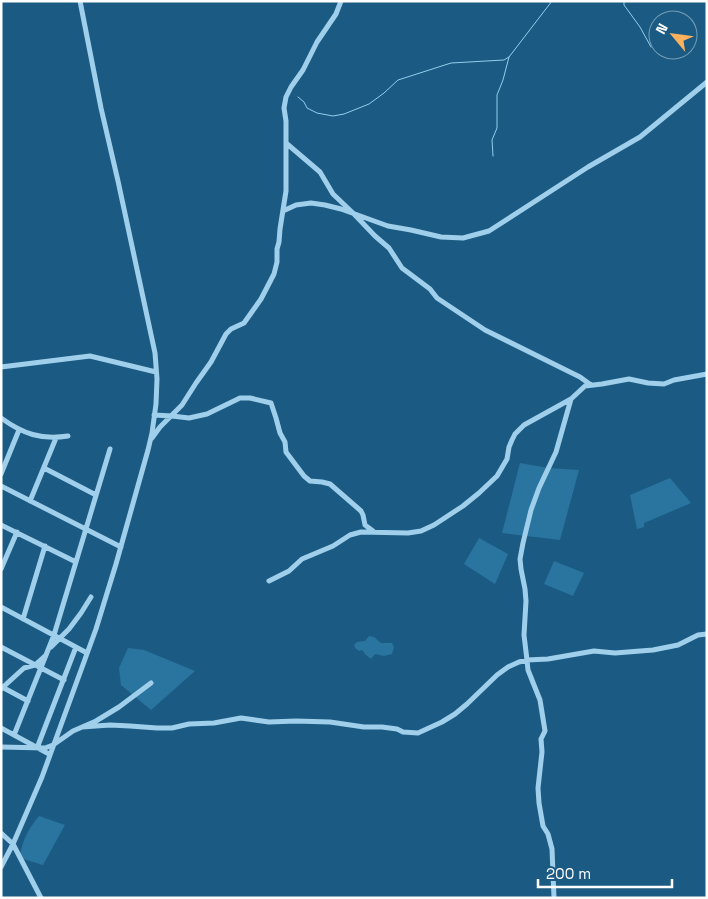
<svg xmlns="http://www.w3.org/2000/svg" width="708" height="899" font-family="'Space Grotesk',sans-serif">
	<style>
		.green { fill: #2a74a0 }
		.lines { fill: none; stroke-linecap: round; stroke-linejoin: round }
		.stream { stroke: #93cded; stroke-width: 1 }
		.minor { stroke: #a0cfeb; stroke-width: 5 }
	</style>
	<rect width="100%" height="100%" fill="#1b5b83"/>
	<!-- green -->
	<path class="green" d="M520,463l28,5 31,2 -19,70 -58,-7z
		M670,478l21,25 -47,20v4l-7,2 -7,-34z
		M479,538l29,16 -13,30 -31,-20z
		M554,561l30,12 -11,23 -29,-12z
		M369,636l5,1 7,6h11l2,4 -2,7 -8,2 -9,-2 -4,5 -5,-4 -4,-5 -3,1 -4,-3 -1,-3 3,-3 8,-1z
		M128,648l16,2 51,21 -44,39 -30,-25 -2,-17z
		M39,816l26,9 -22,40 -23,-7c1,-16 9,-30 19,-42z"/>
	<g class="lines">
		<!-- stream -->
		<path class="stream" d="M624,1v4l16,22 11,20
			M298,97l6,5 3,6 10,5 16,3 11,-2 25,-10 15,-11 14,-13 25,-8 28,-9 53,-3 5,-3 43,-56
			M493,156l-1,-16 5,-12v-33l6,-15 6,-23"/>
		<!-- minor -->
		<path class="minor" d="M286,143l34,29 13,22 21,20 21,22 14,12 13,20 28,21 7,9 48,32 95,47 11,8
			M283,211l13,-6 15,-2 14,2 16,4 47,17 23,4 30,7 22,1 26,-7 99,-64 52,-30 67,-55
			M1,367l89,-11 66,16
			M154,415l18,1 17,2 18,-4 33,-16h10l21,5 5,15 4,15 5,9 1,10 18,24 6,5 12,1 8,2 31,27 2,4 2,10 8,6
			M1,418c22,16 40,22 67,18
			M152,438l8,-11 22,-22 14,-22 15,-21 15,-28 5,-5 13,-6 17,-24 13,-25 3,-12v-13l2,-7 1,-13 6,-38v-70l-2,-13 2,-11 5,-10 12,-17 14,-28 19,-28 5,-13
			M44,468l52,27
			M1,474l18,-44
			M1,486l120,61
			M30,501l26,-63
			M1,525l75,37
			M1,569l16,-37
			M269,581l20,-10 13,-12 31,-13 17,-11 11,-3 47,1 13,-2 13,-6 29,-19 16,-13 18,-17 10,-17 2,-12 3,-7 3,-6 9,-9 47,-26 14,-13 17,-2 27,-5 19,4 16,1 10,-4 33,-6
			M1,607l86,46
			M23,619l22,-73
			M1,647l63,33
			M51,647l18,-18 12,-16 10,-16
			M2,687l26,14
			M1,689l23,-21 11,-3 10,-9
			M82,727l28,-2 20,1 27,2h15l17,-4 25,-1 27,-5 28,4 27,-1 34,1 34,5h18l15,2 6,3 15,1 24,-11 13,-8 12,-10 30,-29 11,-8 11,-5 8,-2 21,-1 46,-8 21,2 38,-3 25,-5 20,-10 9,-1
			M1,728l48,26
			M14,735l40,-100 56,-186
			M1,747l44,1 8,-3 20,-14 23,-10 23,-14 32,-24
			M37,748l39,-101
			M1,833l12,11 28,54
			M1,867l12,-23 29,-67 54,-148 20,-65 32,-114 4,-17 4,-29 1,-25 -2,-26 -37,-172 -17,-73 -21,-107
			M554,898l-2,-49 -4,-15 -5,-8 -4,-23 -1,-15 4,-36 -1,-13 4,-8 -5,-31 -12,-30 -1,-10 -3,-25 2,-34 -1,-12 -4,-20 -1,-10 3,-16 8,-33 8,-22 17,-36 15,-53"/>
	</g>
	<!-- border -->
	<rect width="708" height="899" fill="none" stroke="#ffffff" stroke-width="5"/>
	<!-- north arrow -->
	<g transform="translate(673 35) rotate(299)"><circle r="24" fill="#1b5b83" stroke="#769db5"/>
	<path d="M0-4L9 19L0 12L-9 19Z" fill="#fcb25c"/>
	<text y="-8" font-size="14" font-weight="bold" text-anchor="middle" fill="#ffffff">N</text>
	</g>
	<!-- scale -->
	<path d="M538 879v8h134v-8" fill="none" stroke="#ffffff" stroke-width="2.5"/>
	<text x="546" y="879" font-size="15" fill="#ffffff" stroke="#1b5b83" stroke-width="4" paint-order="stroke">200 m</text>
</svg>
